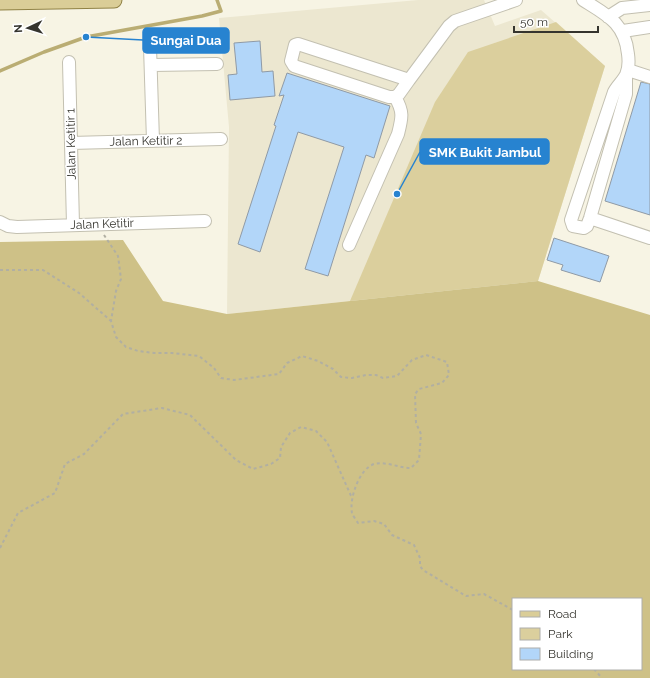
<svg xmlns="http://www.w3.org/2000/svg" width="650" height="678" font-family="Raleway,sans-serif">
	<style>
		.built { fill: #ece7d0 }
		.green { fill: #dbcf9d }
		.forest { fill: #cec187; fill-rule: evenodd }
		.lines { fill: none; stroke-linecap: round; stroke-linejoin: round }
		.stream { stroke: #baad73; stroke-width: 3.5 }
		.building { fill: #b2d6f9; stroke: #8f9aa6 }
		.minor-casing { stroke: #c3c0b1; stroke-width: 14 }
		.major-casing { stroke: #908245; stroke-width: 17 }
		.path { stroke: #b1afa2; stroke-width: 2; stroke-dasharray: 3 3; stroke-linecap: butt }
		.minor { stroke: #fff; stroke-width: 12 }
		.major { stroke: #dacd97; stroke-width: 15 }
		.labels { text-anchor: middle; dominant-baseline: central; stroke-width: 3; stroke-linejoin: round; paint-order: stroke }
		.street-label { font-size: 12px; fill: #35342e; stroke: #fff }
		.leader { fill: none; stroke: #2783d0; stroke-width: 1.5 }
		.callout-dot { fill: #2783d0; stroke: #fff; stroke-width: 1.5 }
		.callout { fill: #2783d0; stroke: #2783d0; stroke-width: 1.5 }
		.callout-label { font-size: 13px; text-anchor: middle; font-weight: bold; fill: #fff }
	</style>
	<rect width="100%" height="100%" fill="#f7f4e4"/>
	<!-- built -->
	<path class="built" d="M418,0h66l11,26 46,-16 64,56 -67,215 -311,33 2,-187 -10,-109z"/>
	<!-- green -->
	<path class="green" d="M556,22l49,44 -67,215 -188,20 85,-199 33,-50z"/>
	<!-- forest -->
	<path class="forest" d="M123,240l40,61 64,13 311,-33 112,34v363h-650v-436zM513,599h128v70h-128z"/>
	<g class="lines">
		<!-- stream -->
		<path class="stream" d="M0,71l44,-19 42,-15 116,-21 19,-5 -4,-11"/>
	</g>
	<!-- building -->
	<path class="building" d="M260,41l2,31 11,-1 2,25 -45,4 -2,-25 9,-1 -3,-31z
		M287,73l103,33 -16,52 -8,-3 -38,121 -23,-7 39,-122 -46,-15 -38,120 -22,-8 38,-118 -2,-1 10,-30 -5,1z
		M641,82l9,2v131l-45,-14z
		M554,238l55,18 -9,26 -39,-12 2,-5 -16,-5z"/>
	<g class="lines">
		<!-- minor casing -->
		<g class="minor-casing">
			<path id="minor" d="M583,0c24,15 42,23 45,54 1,7 1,14 -2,21 -3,6 -9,11 -12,17l-43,128 2,6 11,2 3,-2 3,-8 36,-124v-18
				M608,17l14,-9 28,-3
				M623,31l27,-4
				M150,47l3,94
				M69,62l4,163
				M151,65l66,-1
				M628,70l22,7
				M409,80l-10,14 -4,3h-6l-95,-31 -3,-5 4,-16 3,-1 111,36 40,-54 6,-5 61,-21
				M71,143l150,-4
				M590,218l60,20
				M0,222l8,4 9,1 188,-6
				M349,245l49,-111c4,-16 6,-22 -3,-37"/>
		</g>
		<!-- major casing -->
		<g class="major-casing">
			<path id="major" d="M0,2l114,-2"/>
		</g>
		<!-- path -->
		<path class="path" d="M104,235l14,21 3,23 -5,12 -5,30 5,16 10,10 12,4 16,2h18l27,3 15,12 7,10 13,2 45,-6 8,-11 15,-7 16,5 15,8 8,8 11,1 14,-3h10l7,3 14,-2 15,-16 14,-5 21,7 2,13 -7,8 -23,6 -4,5 1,29 5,11 -2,26 -8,8c-12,0 -25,-7 -37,-4 -15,5 -25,35 -22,49 1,3 4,7 6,10l16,-2 10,3 8,11 22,10 6,13v8l3,4 43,26 18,-2 29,16
			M0,270h43l36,23 32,28
			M0,548l18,-35 37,-20 10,-29 19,-10 39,-40 39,-6 28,7 46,45 17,9 18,-5 9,-6 1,-11 9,-14 11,-6 15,4 11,11 25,56
			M594,669l8,9"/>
		<!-- minor -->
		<use href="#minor" class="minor"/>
		<!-- major -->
		<use href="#major" class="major"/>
	</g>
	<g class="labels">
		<!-- street labels -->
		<g class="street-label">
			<text transform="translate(146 141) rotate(-1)">Jalan Ketitir 2</text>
			<text transform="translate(71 144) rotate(-91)">Jalan Ketitir 1</text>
			<text transform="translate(102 224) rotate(-2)">Jalan Ketitir</text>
		</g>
	</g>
	<!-- callouts -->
	<path class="leader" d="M86 37L143 40M397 194L420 152"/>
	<g class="callout-dot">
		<circle cx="86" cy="37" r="4"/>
		<circle cx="397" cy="194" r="4"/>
	</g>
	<g class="callout">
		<rect x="143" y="28" width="86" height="25" rx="4"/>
		<rect x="420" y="139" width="129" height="25" rx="4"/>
	</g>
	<g class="callout-label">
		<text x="186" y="45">Sungai Dua</text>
		<text x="485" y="157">SMK Bukit Jambul</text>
	</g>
	<!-- legend -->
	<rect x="512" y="598" width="130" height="72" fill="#ffffff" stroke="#aeaeab"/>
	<rect x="520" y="611" width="20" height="6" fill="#dacd97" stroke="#aeaeab"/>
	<text x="548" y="618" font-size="12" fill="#35342e">Road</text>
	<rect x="520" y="628" width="20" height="12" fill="#dbcf9d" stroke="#aeaeab"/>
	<text x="548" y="638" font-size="12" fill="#35342e">Park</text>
	<rect x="520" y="648" width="20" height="12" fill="#b2d6f9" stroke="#aeaeab"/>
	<text x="548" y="658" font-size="12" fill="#35342e">Building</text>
	<!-- north arrow -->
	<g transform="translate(28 28) rotate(266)" stroke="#ffffff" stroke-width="3" paint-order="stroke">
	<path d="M0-3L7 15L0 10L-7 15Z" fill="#35342e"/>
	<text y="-6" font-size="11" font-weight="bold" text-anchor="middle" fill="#35342e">N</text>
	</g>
	<!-- scale -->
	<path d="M514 26v6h84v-6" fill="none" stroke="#35342e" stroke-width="2"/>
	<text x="520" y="26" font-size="12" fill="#35342e" stroke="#ffffff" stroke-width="3" paint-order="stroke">50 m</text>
</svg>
